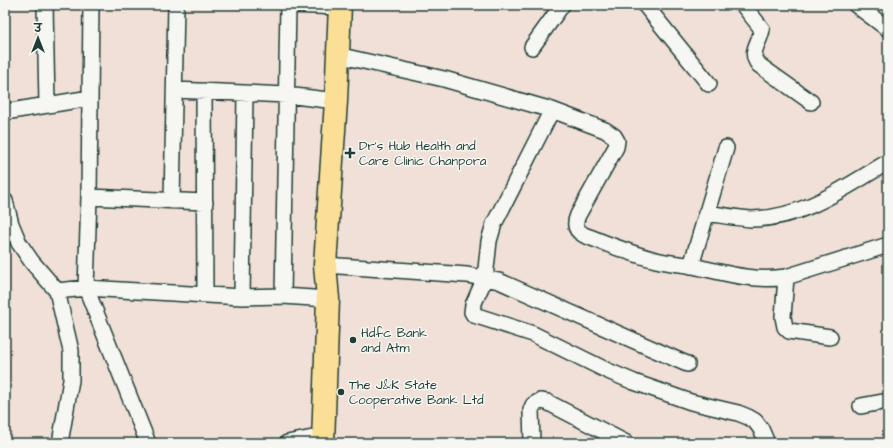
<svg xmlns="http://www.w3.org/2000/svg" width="893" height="448" font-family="'Architects Daughter','Playpen Sans Deva',sans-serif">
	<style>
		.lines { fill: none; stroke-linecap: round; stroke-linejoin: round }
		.street-casing { stroke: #1f3d34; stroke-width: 18 }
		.primary-casing { stroke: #1f3d34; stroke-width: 25 }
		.street { stroke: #f6f6f2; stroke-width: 15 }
		.primary { stroke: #fbdf96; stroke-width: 22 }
		.poi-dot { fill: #1f3d34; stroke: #f6f6f2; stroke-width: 1.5 }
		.labels { text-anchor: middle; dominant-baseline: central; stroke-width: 3; stroke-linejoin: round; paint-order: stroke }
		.poi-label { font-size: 13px; fill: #1f3d34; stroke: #f6f6f2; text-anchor: start }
	</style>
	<rect width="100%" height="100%" fill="#f1e0d8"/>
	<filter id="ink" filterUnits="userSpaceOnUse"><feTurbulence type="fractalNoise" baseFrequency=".025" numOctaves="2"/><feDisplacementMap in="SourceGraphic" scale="8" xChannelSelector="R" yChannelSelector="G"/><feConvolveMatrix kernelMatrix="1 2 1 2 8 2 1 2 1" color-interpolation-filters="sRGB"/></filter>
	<g filter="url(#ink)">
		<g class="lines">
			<!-- street casing -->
			<g class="street-casing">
				<path id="street" d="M45,5l2,100
					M91,5l-2,192 -3,91 62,155
					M291,5l49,2
					M645,5l64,79
					M743,5l19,24c-2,15 -14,22 -3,36l52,37
					M856,5l32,24
					M532,47l30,-42
					M337,55l107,24 108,31 53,20 9,6 3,5 -1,6 -38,68c-4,9 -3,15 6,20 24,9 47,19 72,25 12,3 25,4 37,6 32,7 60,16 93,11l102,-32
					M175,90l111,5 50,6
					M204,91l1,203
					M552,110l-58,114 -5,17 -4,37 -12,27 -1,7 2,3 59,19 75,37 26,11 57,20 47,11 10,4 7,4 6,8 6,14
					M5,112l85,-14
					M89,197l116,5
					M5,201l6,23 8,19 13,19 25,29 14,60v29l-11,63
					M172,201l4,-196
					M706,213c15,2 30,5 45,6 52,0 94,-32 137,-57
					M325,265l142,10 32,6 188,83
					M691,266l35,-118
					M786,277l-3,40 2,10 4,4 41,6
					M57,291l29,-3 156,9 41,-1 45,3
					M283,296l5,-291
					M242,297l3,-203
					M861,406l27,-5
					M287,443l36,-7
					M532,443l-1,-33 2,-5 7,-4 7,1 79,41"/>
			</g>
			<!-- primary casing -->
			<g class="primary-casing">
				<path id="primary" d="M323,443l5,-144 -3,-34 11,-164 4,-96"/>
			</g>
			<!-- street -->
			<use href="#street" class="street"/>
			<!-- primary -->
			<use href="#primary" class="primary"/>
		</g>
	</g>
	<!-- markers -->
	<g class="poi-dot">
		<path d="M348 147h4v4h4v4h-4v4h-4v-4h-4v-4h4z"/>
		<circle cx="353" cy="340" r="4"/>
		<circle cx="341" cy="392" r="4"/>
	</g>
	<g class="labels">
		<!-- poi labels -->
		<g class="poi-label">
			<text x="359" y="146">Dr's Hub Health and<tspan x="359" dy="15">Care Clinic Chanpora</tspan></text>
			<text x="361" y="333">Hdfc Bank<tspan x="361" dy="15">and Atm</tspan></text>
			<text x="349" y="385">The J&amp;K State<tspan x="349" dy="15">Cooperative Bank Ltd</tspan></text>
		</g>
	</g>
	<!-- margin -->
	<rect width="893" height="448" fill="none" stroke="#f6f6f2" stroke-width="20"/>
	<rect x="10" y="10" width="873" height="428" fill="none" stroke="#1f3d34" stroke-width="1.5" filter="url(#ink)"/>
	<!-- north arrow -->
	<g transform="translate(38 38)" stroke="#f6f6f2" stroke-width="3" paint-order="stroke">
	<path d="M0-3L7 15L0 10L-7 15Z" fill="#1f3d34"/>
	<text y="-6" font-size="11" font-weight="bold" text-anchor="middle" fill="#1f3d34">उ</text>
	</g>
</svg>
